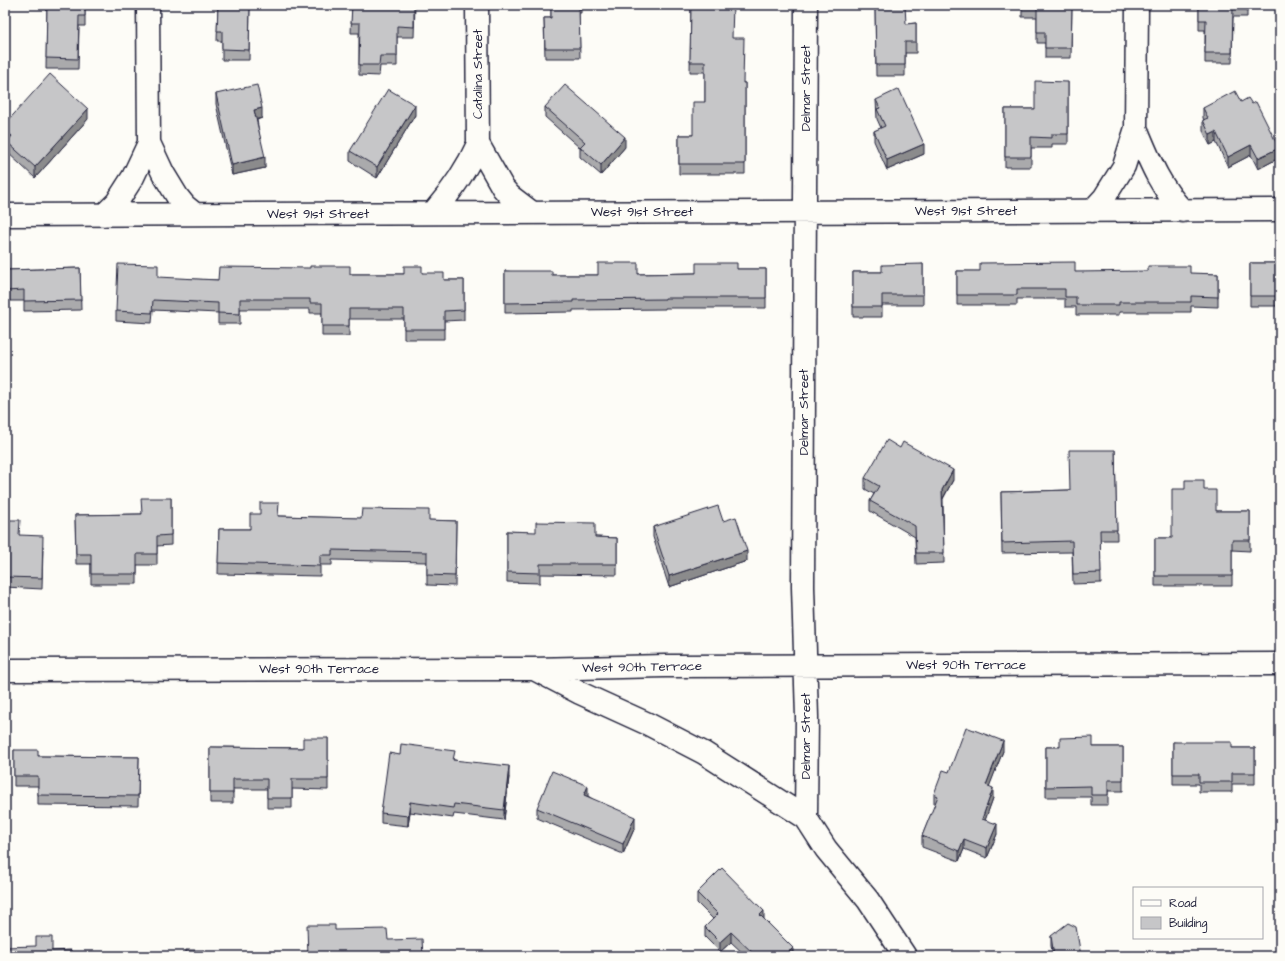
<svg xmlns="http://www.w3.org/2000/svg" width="1285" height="961" font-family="'Architects Daughter',sans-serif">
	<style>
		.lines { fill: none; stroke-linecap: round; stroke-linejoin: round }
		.street-casing { stroke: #22223b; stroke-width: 25 }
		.street { stroke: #fdfcf7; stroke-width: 22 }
		.wall { fill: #aaaaac; stroke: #22223b }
		.shaded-wall { fill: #8b8b8c; stroke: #22223b }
		.building { fill: #c6c6c8; stroke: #22223b }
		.labels { text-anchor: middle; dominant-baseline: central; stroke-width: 3; stroke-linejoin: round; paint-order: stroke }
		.street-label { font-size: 13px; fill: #22223b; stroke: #fdfcf7 }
	</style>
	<rect width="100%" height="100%" fill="#fdfcf7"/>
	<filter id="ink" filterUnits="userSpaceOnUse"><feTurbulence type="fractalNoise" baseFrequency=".025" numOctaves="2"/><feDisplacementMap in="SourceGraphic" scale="8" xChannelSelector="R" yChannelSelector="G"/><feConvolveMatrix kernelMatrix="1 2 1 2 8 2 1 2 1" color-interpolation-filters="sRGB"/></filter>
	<g filter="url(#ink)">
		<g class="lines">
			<!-- street casing -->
			<g class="street-casing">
				<path id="street" d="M148,5l1,138 14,30 14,23 8,10 10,8
					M806,5l-3,582 4,130 -1,101
					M1136,128c13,31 23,58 47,83
					M478,144l25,44 7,8 21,16
					M1092,211l12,-13 20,-32 12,-38 1,-123
					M433,213c18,-21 34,-44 45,-69l-1,-139
					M5,215l1275,-5
					M104,215l13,-13 16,-25 16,-34
					M5,670l528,-1 132,-3 615,-2
					M536,670l44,23 68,31 56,29 102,65 20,31 42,51 37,56"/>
			</g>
			<!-- street -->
			<use href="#street" class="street"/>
		</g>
		<!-- wall -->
		<path class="wall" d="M47,5h38v21h-6l-1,43h-32z
			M218,5h32l-1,55h-27v-19h-5z
			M352,5h63l-1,32h-17v29h-17l-1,10 -20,-1v-42h-8z
			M551,5h30v8h-2l1,45h-35l-1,-40h7z
			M691,5l41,33 11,45h2v91h-66v-39h14l12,-33v-30h-15z
			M875,5l31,19 10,-1v30h-11v23h-29z
			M1022,5h50l-1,53h-26v-15h-8v-26h-15z
			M1199,5h48v12h-14l-1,46h-27v-33h-6z
			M1068,82v62h-16v4h-21v19h-26v-58h30z
			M216,94l46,24 -5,2 8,48 -33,7 -16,-71z
			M876,100l48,54 -37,16 -13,-29v-10l7,-3 -4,-9z
			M1241,102l38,56 -21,11 -7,-14 -23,12 -12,-25 -6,3 -7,-14v-11h1l-1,-2v-10z
			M545,107l80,40 -24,28 -21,-18v-9l-35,-31z
			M415,115l-38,63 -27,-17v-10z
			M88,119l-53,59 -28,-26v-10l-2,-2v-16z
			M1250,263h30v43h-30z
			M923,264v41h-41v12h-29v-45h29z
			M80,268l1,42 -57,1v-10h-19v-31z
			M737,269h29v39h-101v1l-92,1v2l-68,1v-42l47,4h46l40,-1 58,-1z
			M957,271l261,3v33l-27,-1v6h-72v3h-43v-8h-11v-8h-48v6h-60z
			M422,273l22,7h20v40l-20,1v18h-40v-20h-55v17h-27v-23h-12v-4h-70v15h-22v-11l-65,-3 -1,13 -36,-2v-10l42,-33 60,2 132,-6h54z
			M1115,450l2,90h-17l1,43 -28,1 -1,-32 -70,1 -1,-61 69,-2z
			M865,478l88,2 -10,19 1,64 -28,1 -1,-27 -45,-26v-10l4,-7 -9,-5z
			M1204,490l12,21h34v40l-18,-1v36h-77v-48h17z
			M171,498v47l-14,1v19h-20v19h-46v-20h-15l-1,-49 66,-1z
			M279,516l177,5 -1,65 -28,-1v-23l-95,-2v5h-12v11l-102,-2 1,-45h31z
			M5,520l14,15 24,11 -1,43 -37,-2z
			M723,521l24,40 -78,26 -16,-50v-10z
			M507,531l88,6 22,1v37l-77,-1v9l-33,-1z
			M328,738v52l-36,-1v19h-25v-19h-34v14h-23v-56l93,1z
			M1173,742l59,6h23v36h-23v8h-33v-8h-26z
			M1046,747h77v44h-15v14h-17v-8h-45z
			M14,750l24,6 101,1 -1,49 -100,-1v-19h-24z
			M1003,751l-14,35 4,12 -8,22 12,14 -10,24 -23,-9 -5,12 -37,-14v-11l13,-31 -1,-1v-10l15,-22z
			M400,755l55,5 54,17 -5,43 -50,-6 -1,4 -43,-6 -2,14 -27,-3v-10z
			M588,796l47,31 -12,27 -86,-36v-10z
			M697,893l67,26 29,37h-47l-15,-14 -11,10 -15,-15v-10l8,-8 -16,-16z
			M1051,936l30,20h-28l-2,-10z"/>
		<!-- shaded-wall -->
		<path class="shaded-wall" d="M415,105v10l-38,63v-11z
			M262,108v10l-8,2v-10z
			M88,109v10l-53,59v-11z
			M1216,132v10l-6,3v-10z
			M625,137v10l-24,28v-10z
			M924,144v10l-37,16v-10z
			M1251,145v10l-23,12v-10z
			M1279,148v10l-21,11v-11z
			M265,157v11l-33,7v-10z
			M953,470v10l-11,20v-10z
			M747,551v10l-78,26v-11z
			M1003,741v10l-17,44v-10z
			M509,766v11l-5,43v-10z
			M588,786v11l-4,-2z
			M993,788v10l-11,31v-10z
			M410,802v10l-2,14v-10z
			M635,817v10l-12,27v-10z
			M997,824v10l-10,24v-10z
			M964,839v10l-5,12v-10z
			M764,911v10l-4,-6z
			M731,932v10l-11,10v-10z
			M793,948v8h-8z"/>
		<!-- building -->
		<path class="building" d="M47,5h38v11h-6l-1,43 -32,-1z
			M218,5h32l-1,45 -27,-1v-18h-5z
			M352,5h62v22l-17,-1v30h-17l-1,9h-20l1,-42h-9z
			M551,5h28l1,43h-35l-1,-30h7z
			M691,5h42l-1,33h12l-1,45h2v81h-66v-29h14v-33h12v-40h-15z
			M875,5h30l1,19 10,-1v19h-11v23h-29z
			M1022,5h50l-1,43h-26v-16h-8v-25h-15z
			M1199,5h48v2h-14l-1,46h-27l1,-33h-7z
			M50,74l38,35 -53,58 -28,-25 5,-6 -7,-6v-6z
			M1035,81l33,1v52h-16v4l-21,-1v20h-26v-48h30z
			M257,85l5,23 -8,2 11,47 -33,8 -16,-71z
			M565,85l60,52 -24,28 -21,-18 5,-5 -40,-35z
			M388,89l27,16 -38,62 -27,-16z
			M899,89l25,55 -37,16 -13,-29 11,-5 -8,-17 3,-1 -4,-8z
			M1235,91l6,11 7,-4 4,6 4,-2 23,46 -21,10 -7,-13 -23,12 -12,-25 -6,3 -7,-15 5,-2 -5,-10z
			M1075,262v10l73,-1v-5h42v7l28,1v23l-27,-1v6h-72v3h-43v-8h-11v-8h-48v6h-60v-24h23v-8z
			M598,263h40v11l58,-1v-10h41v6h29v29h-101v1l-92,1v2l-68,1v-32h47v4h46z
			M1250,263h30v33h-30z
			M118,264l40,1v12l60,3 1,-13 91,1v-2h40v8h54v-8h18v7h22v7h20v30l-20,1v18h-40v-20h-55v17h-27v-23h-12v-4h-70v15l-22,-1v-10l-65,-3 -1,13 -36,-2z
			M923,264v31h-41v12h-29v-35h29v-7z
			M80,268l1,32 -57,1v-11l-19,1v-21z
			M887,440l13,8 3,-6 50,28 -11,20 2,63h-28l-1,-27 -45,-25 9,-15 -14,-8z
			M1069,450h46l2,80h-17l1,43 -28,1 -1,-33 -70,2 -1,-51 69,-2z
			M1185,480h19v10h12v21h34v29h-18v36h-77v-38h17v-49h13z
			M141,498h30v37l-14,1v18h-20v20h-46v-20h-15l-1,-39 67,-1z
			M260,503h19l-1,13 83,2 1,-9 67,1v10l27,1 -1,55 -28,-1v-23l-95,-2v5h-12v11l-102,-3 1,-34h31v-15h10z
			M718,506l5,15 13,-4 11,34 -78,25 -16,-49z
			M5,520h15l-1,15 24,1 -1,42 -37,-1z
			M536,522l59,1v14l22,1v26h-77v9l-33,-1v-41l29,1z
			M966,727l37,14 -17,44 7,3 -11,31 15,5 -10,24 -23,-9 -5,12 -37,-15 16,-40 -4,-2 9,-24 6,2z
			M1093,737v10h30v33h-15v15h-17v-9l-45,1v-40h14v-9z
			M303,738h25v41h-36v19h-25v-19h-34v14h-23v-46l93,1z
			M1173,742h59v6h23v25h-23v9h-33v-8h-26z
			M401,744l54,7 -2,9 56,6 -5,44 -50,-6 -1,4 -43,-6 -2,14 -27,-3 8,-60 11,2z
			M14,750h24v6l101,1 -1,39 -100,-1v-19h-24z
			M552,771l36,15 -4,9 51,22 -12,27 -86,-36z
			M722,868l42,43 -4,4 33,33 -8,8h-29l-25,-24 -11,10 -15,-15 13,-13 -21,-21z
			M1068,923l8,4 5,29h-27l-3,-20z
			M307,925h28v5l52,-1 1,11 34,-1 1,17h-115z
			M36,937h16v14l19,-1v6h-66v-9l31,-1z
			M186,950h18v6h-18z
			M1263,953v3h-29v-2z"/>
	</g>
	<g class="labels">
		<!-- street labels -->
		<g class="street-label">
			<text transform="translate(478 74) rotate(-90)">Catalina Street</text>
			<text transform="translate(806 88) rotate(-90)">Delmar Street</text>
			<text x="966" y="211">West 91st Street</text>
			<text x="642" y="212">West 91st Street</text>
			<text x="318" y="214">West 91st Street</text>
			<text transform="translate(804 412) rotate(-90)">Delmar Street</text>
			<text x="966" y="665">West 90th Terrace</text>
			<text transform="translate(642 667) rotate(-1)">West 90th Terrace</text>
			<text x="319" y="669">West 90th Terrace</text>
			<text transform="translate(806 736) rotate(-90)">Delmar Street</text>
		</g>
	</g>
	<!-- margin -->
	<rect width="1285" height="961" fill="none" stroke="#fdfcf7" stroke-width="20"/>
	<rect x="10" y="10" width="1265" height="941" fill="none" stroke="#22223b" stroke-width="1.5" filter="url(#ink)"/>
	<!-- legend -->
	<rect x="1133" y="887" width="130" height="52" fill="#fdfcf7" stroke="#a5a5ac"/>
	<rect x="1141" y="900" width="20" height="6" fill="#fdfcf7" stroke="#a5a5ac"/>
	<text x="1169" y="907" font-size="12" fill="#22223b">Road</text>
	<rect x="1141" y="917" width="20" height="12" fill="#c6c6c8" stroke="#a5a5ac"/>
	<text x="1169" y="927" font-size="12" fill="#22223b">Building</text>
</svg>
